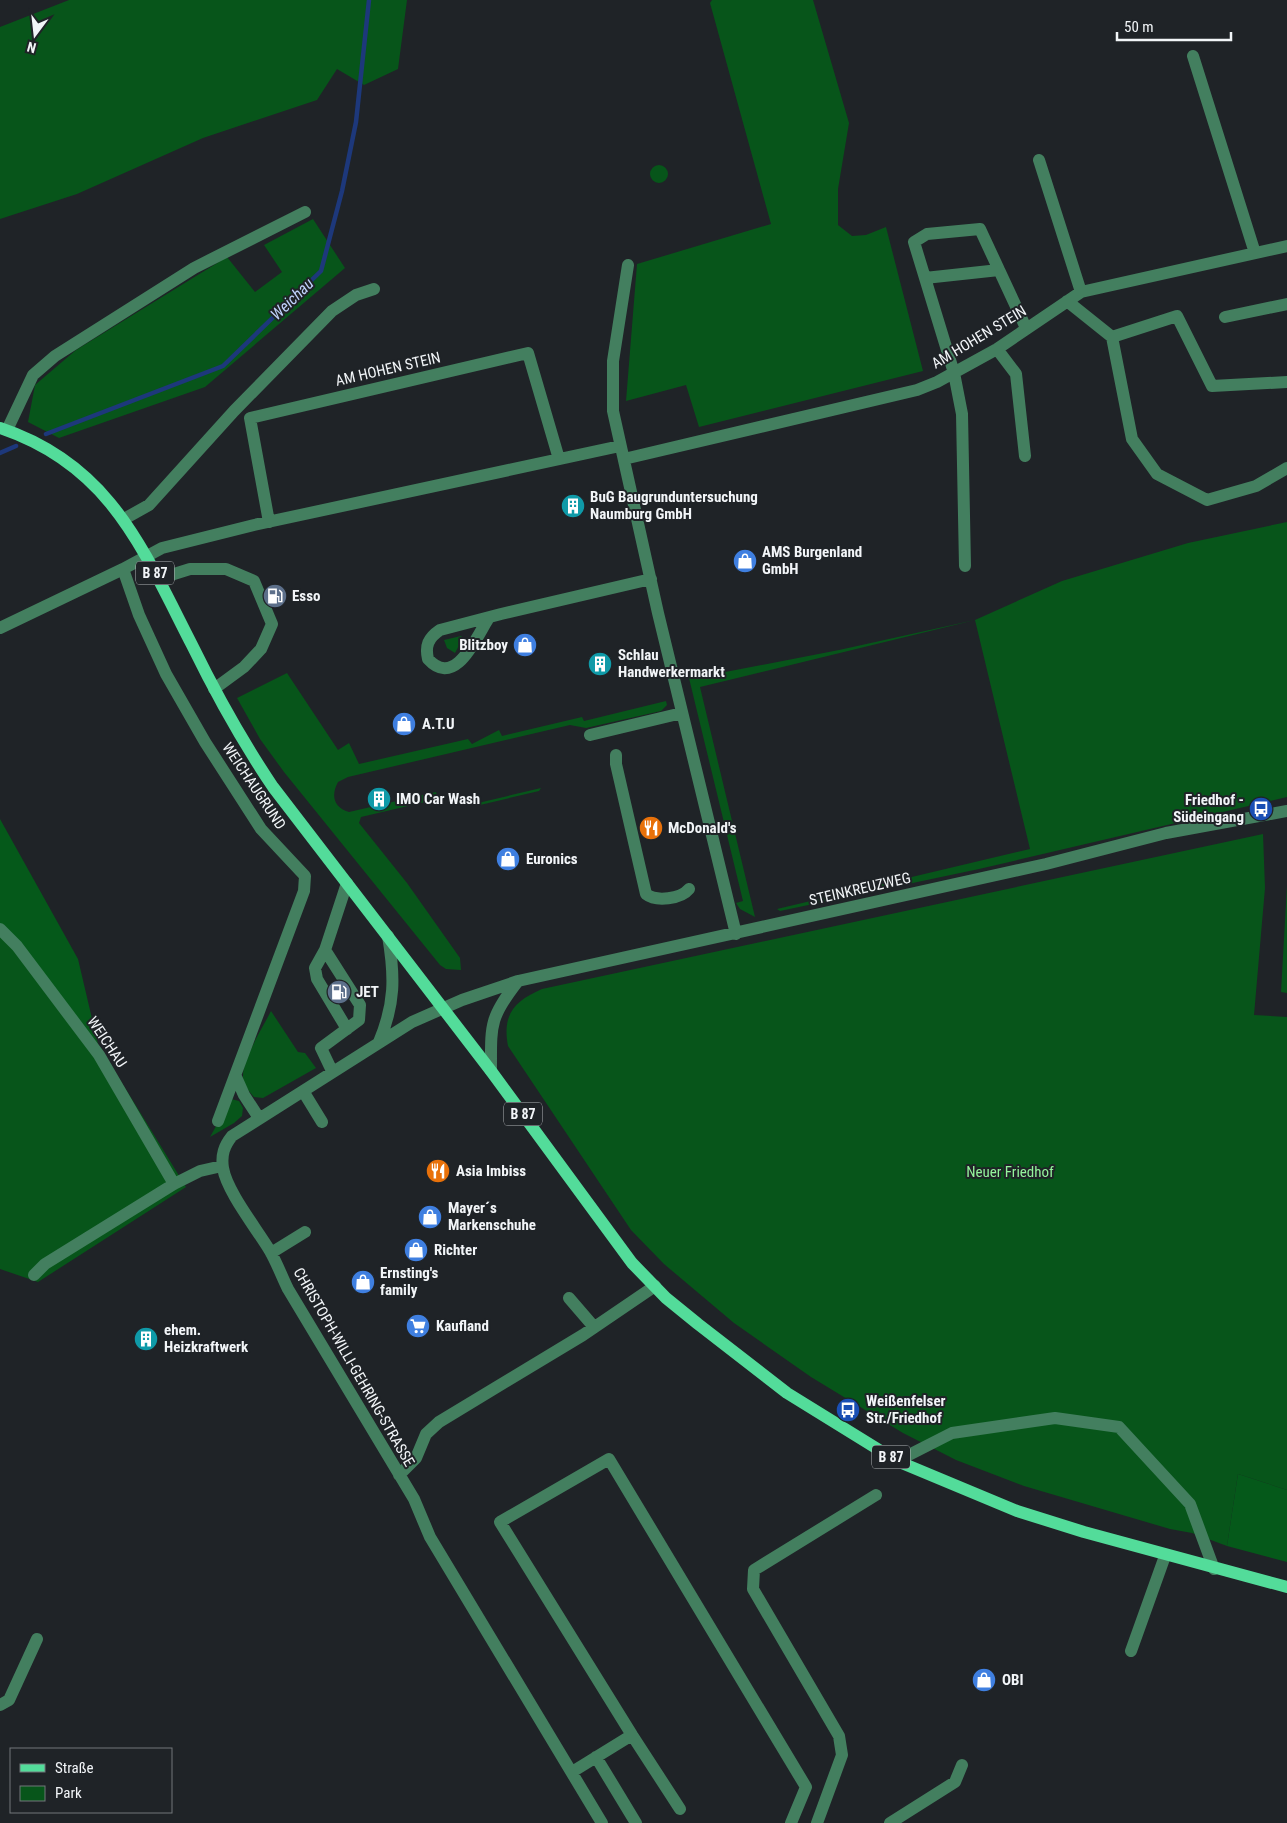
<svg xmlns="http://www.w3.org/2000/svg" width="1287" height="1823" font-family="'Roboto Condensed',sans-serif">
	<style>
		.green { fill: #07551a }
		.forest { fill: #05591a }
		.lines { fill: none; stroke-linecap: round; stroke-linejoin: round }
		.stream { stroke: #1d387b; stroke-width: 4.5 }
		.minor { stroke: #437f5f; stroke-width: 12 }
		.major { stroke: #53dc9a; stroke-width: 12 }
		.labels { text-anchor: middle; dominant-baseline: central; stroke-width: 4; stroke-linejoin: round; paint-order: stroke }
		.shield { fill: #1f2327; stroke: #b3b6b9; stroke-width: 1 }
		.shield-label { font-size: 14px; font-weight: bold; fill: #f2f5f8 }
		.street-label { font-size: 15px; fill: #f2f5f8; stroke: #1f2327 }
		.poi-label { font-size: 15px; font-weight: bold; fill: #f2f5f8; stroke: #1f2327; text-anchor: start }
		.park-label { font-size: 15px; fill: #94f49c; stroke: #1f2327 }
		.water-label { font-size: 16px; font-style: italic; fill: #c0d3fc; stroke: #1f2327 }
	</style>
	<rect width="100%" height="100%" fill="#1f2327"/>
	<!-- green -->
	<path class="green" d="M69,0h338l-9,69 -34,16 -27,-16 -20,31 -114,38 -126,56 -77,25v-192z
		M712,0h101l36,123 -11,66v36l14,11 14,-1 20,-8 37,144 -224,56 -13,-42 -60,16 11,-137 134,-40 -61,-221z
		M650 174a9 9 0 1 1 18 0a9 9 0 1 1-18 0Z
		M313,219l32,49 -140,119 -146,51 -31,-16 7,-37 41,-35 151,-93 28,35 27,-20 -18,-27z
		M1287,522v275l-308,72 -199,42 -3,-2 253,-60 -55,-229 -275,67 55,230 -15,-8 -4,-6 7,-2 -55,-227 5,-2 27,1 119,-23 136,-30 87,-39 126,-38z
		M461,636l2,2 -8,15 -8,-5 -3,-8z
		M287,673l51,77 11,-7 10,21 109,-25 4,5 27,-14 3,6 80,-19 2,4 82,-20 1,4 -6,6 -75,17 -16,-3 -222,52 -10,5c-7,13 -5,25 11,30l87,-20 2,7 -77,18 -2,6 48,60 53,75 1,12 -15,-1 -6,-4 -156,-193 -24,-33 -23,-41z
		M541,788l-2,3 -59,14 -2,-2z
		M1263,834l2,54 -11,127 33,2v473l-49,-16 -11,72 -35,-13 -22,-4 -146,-43 -68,-26 -53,-27 -92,-56 -77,-54 -70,-59 -33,-34 -123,-184c-6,-31 6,-45 34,-57z
		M1287,885v108l-6,-1z
		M0,924l98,120 88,143 -148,95 -38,-13z
		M271,1011l27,41 7,1 11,15 -53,30 -9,-1c-5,-6 -11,-12 -11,-20 -1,-17 20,-50 28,-66z
		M231,1099l8,2 4,7 -1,8 -8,7 -24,14z"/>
	<!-- forest -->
	<path class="forest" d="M0,819l78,140 20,85 -98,-120z
		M1238,1474l49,16v72l-60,-16z"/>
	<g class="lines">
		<!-- stream -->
		<path class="stream" d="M46,434l177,-68 98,-95 21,-80 14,-69 13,-122
			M0,453l16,-7"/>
		<!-- minor -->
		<path class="minor" d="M1193,56l62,197
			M1039,160l42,132
			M628,265l-15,96v50l45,202 78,321
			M925,278l74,-8
			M1067,301l45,36 20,102 25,35 50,26 49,-14 31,-18
			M1225,317l62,-13
			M1112,337l65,-21 35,70 75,-4
			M997,349l19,25 9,82
			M7,430l26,-55 22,-19 139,-88 111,-56
			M624,459l293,-69 20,-8 60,-33 84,-57 206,-46
			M124,519l25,-14 85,-94 98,-100 24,-16 18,-6
			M269,522l-19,-104 278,-65 31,106
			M965,566l-3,-152 -8,-41 -40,-131 13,-8 53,-5 46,99
			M158,579l32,-10h36l28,12 18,43 -11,25 -17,18 -30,22
			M488,619c-12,19 -33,70 -60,40 -3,-13 0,-21 12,-29l61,-16 150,-35
			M0,628l123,-59
			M590,735l92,-22
			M616,755v9l30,130c10,8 35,5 43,-5
			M0,929l17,17 82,109 75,129
			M325,950l35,55 -1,15 -38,28 11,23
			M347,1029l-30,-50 -2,-11 10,-18 22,-67
			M379,1042c16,-38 16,-65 9,-106
			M491,1071c0,-46 -2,-53 27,-90
			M236,1077l8,18 15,23
			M303,1091l19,31
			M218,1121l86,-230 1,-15 -44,-47 -56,-87 -39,-68 -27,-59 -16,-46 39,-21 92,-23 366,-79
			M271,1253l34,-21
			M34,1275l11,-11 129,-80 26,-13 22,-5
			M569,1298l25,29
			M897,1461l55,-28 103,-15 64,9 71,77 24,65
			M399,1475l17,-17 10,-24 13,-12 144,-87 72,-49
			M1131,1651l34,-95
			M0,1705l9,-5 28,-61
			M632,1735l48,74
			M596,1757l40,66
			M572,1772l60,-37 -132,-213 109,-63 197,328 -15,36
			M602,1823l-172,-286 -16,-38 -126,-210c-6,-12 -11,-26 -18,-38 -13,-22 -43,-59 -47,-83 -2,-13 1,-22 9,-32l180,-114 50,-22 56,-19 528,-117 120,-31 121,-22
			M817,1823l25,-68 -3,-19 -86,-147 1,-19 122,-75
			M890,1823l65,-41 7,-17"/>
		<!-- major -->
		<path class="major" d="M0,428c111,37 143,122 192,217 24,49 50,96 81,142l218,284 141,192 34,35 32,26 89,69 110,68 120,50 67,21 203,55"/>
	</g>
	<!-- icons -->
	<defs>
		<g id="building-disc" transform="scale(1.25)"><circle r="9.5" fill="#0f9aa8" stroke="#1f2327"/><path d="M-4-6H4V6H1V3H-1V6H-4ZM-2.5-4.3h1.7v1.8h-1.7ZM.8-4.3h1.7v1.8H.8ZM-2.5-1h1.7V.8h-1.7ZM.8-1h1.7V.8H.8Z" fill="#fff"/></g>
		<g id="shop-disc" transform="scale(1.25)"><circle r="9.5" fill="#3f7fe0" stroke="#1f2327"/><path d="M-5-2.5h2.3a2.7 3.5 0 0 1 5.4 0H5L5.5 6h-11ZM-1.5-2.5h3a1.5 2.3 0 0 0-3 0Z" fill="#fff"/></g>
		<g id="fuel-disc" transform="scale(1.25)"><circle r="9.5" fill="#5c6f8a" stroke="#1f2327"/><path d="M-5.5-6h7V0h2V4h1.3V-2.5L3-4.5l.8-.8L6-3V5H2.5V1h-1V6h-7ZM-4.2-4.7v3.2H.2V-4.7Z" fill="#fff"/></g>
		<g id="bus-disc" transform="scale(1.25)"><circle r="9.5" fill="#1a4fb4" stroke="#1f2327"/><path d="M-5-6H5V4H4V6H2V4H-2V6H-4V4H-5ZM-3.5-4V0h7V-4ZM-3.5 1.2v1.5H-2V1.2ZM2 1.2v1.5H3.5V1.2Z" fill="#fff"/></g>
		<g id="restaurant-disc" transform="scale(1.25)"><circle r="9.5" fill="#e8710a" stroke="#1f2327"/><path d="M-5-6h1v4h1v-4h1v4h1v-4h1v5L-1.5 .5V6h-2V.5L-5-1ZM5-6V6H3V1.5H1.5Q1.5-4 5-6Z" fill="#fff"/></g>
		<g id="supermarket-disc" transform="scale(1.25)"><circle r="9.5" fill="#3f7fe0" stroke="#1f2327"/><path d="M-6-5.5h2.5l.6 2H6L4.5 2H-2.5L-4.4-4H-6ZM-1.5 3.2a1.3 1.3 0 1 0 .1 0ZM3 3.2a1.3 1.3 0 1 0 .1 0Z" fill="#fff"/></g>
	</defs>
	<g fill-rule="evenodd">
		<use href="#building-disc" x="573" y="506"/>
		<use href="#shop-disc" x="745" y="561"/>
		<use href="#fuel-disc" x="275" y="596"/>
		<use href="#shop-disc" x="525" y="645"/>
		<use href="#building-disc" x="600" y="664"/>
		<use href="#shop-disc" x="404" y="724"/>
		<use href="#building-disc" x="379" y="799"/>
		<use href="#bus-disc" x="1261" y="809"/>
		<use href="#restaurant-disc" x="651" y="828"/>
		<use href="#shop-disc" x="508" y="859"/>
		<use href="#fuel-disc" x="339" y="992"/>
		<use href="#restaurant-disc" x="438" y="1171"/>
		<use href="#shop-disc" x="430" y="1217"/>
		<use href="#shop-disc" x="416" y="1250"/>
		<use href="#shop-disc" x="363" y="1282"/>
		<use href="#supermarket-disc" x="418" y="1326"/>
		<use href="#building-disc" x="146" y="1339"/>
		<use href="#bus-disc" x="848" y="1410"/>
		<use href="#shop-disc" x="984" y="1680"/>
	</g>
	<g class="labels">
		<!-- shield labels -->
		<g class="shield">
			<rect x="136" y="561.5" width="38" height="23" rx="4"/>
			<rect x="504" y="1102.5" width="38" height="23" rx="4"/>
			<rect x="872" y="1445.5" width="38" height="23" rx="4"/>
		</g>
		<g class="shield-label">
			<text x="155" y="573">B 87</text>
			<text x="523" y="1114">B 87</text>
			<text x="891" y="1457">B 87</text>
		</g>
		<!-- street labels -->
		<g class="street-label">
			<text transform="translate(979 337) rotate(-31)">AM HOHEN STEIN</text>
			<text transform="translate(388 369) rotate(-13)">AM HOHEN STEIN</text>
			<text transform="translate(254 786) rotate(56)">WEICHAUGRUND</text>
			<text transform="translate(860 889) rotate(-13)">STEINKREUZWEG</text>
			<text transform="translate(107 1042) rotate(56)">WEICHAU</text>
			<text transform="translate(354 1367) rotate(60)">CHRISTOPH-WILLI-GEHRING-STRASSE</text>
		</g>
		<!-- poi labels -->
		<g class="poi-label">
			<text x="590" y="497">BuG Baugrunduntersuchung<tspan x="590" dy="17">Naumburg GmbH</tspan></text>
			<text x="762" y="552">AMS Burgenland<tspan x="762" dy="17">GmbH</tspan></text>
			<text x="292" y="596">Esso</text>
			<text x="508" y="645" text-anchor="end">Blitzboy</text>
			<text x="618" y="655">Schlau<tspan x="618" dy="17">Handwerkermarkt</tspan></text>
			<text x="422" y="724">A.T.U</text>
			<text x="396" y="799">IMO Car Wash</text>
			<text x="1244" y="800" text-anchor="end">Friedhof -<tspan x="1244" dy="17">Südeingang</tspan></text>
			<text x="668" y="828">McDonald's</text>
			<text x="526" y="859">Euronics</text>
			<text x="356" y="992">JET</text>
			<text x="456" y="1171">Asia Imbiss</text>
			<text x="448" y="1208">Mayer´s<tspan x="448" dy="17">Markenschuhe</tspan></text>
			<text x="434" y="1250">Richter</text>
			<text x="380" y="1273">Ernsting's<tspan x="380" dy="17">family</tspan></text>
			<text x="436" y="1326">Kaufland</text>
			<text x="164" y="1330">ehem.<tspan x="164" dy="17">Heizkraftwerk</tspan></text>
			<text x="866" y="1401">Weißenfelser<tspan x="866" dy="17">Str./Friedhof</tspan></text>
			<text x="1002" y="1680">OBI</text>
		</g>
		<!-- park labels -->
		<g class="park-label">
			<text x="1010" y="1172">Neuer Friedhof</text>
		</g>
		<!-- water labels -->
		<g class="water-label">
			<text transform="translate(292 299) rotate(-44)">Weichau</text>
		</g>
	</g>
	<!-- legend -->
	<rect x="10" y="1748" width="162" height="65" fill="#1f2327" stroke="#73777b"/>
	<rect x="20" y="1764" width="25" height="8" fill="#53dc9a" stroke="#73777b"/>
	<text x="55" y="1773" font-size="15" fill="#f2f5f8">Straße</text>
	<rect x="20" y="1786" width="25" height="15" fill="#07551a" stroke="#73777b"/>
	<text x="55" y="1798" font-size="15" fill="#f2f5f8">Park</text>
	<!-- north arrow -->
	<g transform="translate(35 35) rotate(195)" stroke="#1f2327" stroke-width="4" paint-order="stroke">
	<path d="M0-4L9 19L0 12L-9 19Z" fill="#f2f5f8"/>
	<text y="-8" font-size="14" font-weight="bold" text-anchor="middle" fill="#f2f5f8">N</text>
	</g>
	<!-- scale -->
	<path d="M1117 32v8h114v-8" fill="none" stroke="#f2f5f8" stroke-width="2.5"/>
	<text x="1124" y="32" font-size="15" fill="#f2f5f8" stroke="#1f2327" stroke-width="4" paint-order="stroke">50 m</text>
</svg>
